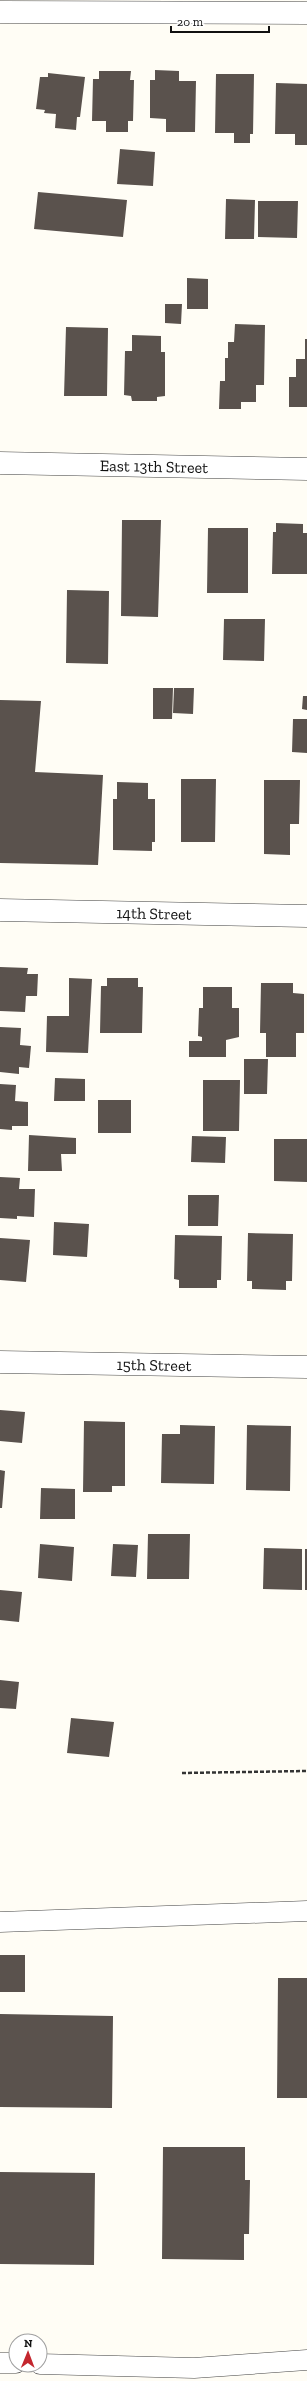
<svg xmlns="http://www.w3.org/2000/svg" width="307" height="2381" font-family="'Zilla Slab',serif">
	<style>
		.building { fill: #5a524d }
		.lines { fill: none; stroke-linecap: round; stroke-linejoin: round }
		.lane-casing { stroke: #444; stroke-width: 21 }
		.street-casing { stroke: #444; stroke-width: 23 }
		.path { stroke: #333; stroke-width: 2.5; stroke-dasharray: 4 2; stroke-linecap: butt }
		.lane { stroke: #fff; stroke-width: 20 }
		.street { stroke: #fff; stroke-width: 22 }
		.labels { text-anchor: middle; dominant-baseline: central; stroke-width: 4; stroke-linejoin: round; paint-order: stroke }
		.street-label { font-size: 16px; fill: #111; stroke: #fff }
	</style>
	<rect width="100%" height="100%" fill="#fffdf5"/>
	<!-- building -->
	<path class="building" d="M155,70l24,1v10h17l-1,51h-29v-13l-16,-1v-38h5z
		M99,71h32l-1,9h4l-1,41h-5v11h-22v-11h-14l1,-42h6z
		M48,73l37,4 -5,40h-3l-1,13 -21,-2 1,-14 -12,-1 1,-3 -9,-1 4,-32h8z
		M216,74h38l-1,60h-3v9h-16v-10h-19z
		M276,83l31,1v61h-12v-11h-20z
		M120,149l35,3 -2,34 -36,-2z
		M38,192l89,8 -4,37 -89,-8z
		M226,199l29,1 -1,39h-29z
		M258,201h40l-1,37 -39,-1z
		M187,278l21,1v30h-21z
		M165,304h17l-1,20 -16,-1z
		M235,324l30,1 -1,60h-8v17h-15v7h-22l1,-28h5v-23h3v-16h6z
		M66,327l42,1 -1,68h-43z
		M132,335l29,1v16h4v44l-8,1v4h-25l-1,-5 -7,-1 1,-44h7z
		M305,339h2v68h-18v-30h7v-18h9z
		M122,520h39l-3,97 -37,-1z
		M276,523l27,1v9h4v41h-35l1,-42h3z
		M208,528h40v65h-41z
		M67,590l42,1 -1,73 -42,-1z
		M224,619h41l-1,42 -41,-1z
		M153,688h20l-1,31h-19z
		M174,688h20l-1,26 -20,-1z
		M303,696h4v14l-5,-1z
		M0,700l41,1 -6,71 68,3 -5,90 -98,-2z
		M293,719h14v34l-15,-1z
		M181,779h35l-1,63h-34z
		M264,780h36l-1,44h-9v31l-26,-1z
		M117,782l31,1v16h7v43h-3v9l-39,-1v-51h4z
		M0,967l28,1 -1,6h11l-1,22h-11l-1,16 -25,-1z
		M69,978l23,1 -4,74 -42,-1 1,-36h22z
		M107,978h31v9h5l-1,46h-42l1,-47h6z
		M261,983h32v10l11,1v39h-8v24h-30v-24h-6z
		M203,987h29v21h7v29l-13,3v17h-37v-16h13v-4l-4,-1 1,-28h4z
		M0,1027l21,1 -1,17 11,1 -2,22 -10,-1v7l-19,-2z
		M244,1059h24l-1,35h-23z
		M55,1078l30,1v22h-31z
		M203,1080h37l-1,51h-36z
		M0,1084l16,1 -1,16 13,1v24h-16v4l-12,-1z
		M98,1100h33v33h-33z
		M29,1135l47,3v16h-15l1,17h-34z
		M192,1136l34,1 -1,26 -34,-1z
		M274,1139h33v43l-33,-1z
		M0,1177l20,1 -1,11h16l-1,28 -17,-1v3l-17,-1z
		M188,1195h31l-1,31h-30z
		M54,1222l35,2 -2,33 -34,-2z
		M248,1233l45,1 -1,47h-6v9l-34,-1v-8h-5z
		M175,1235l47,1 -1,44h-4v8h-38v-8l-5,-1z
		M0,1238l30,2 -4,42 -26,-2z
		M0,1410l25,2 -3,31 -22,-2z
		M84,1421l41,1v64h-13v6h-29z
		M180,1425l35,1 -1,58 -53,-1 1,-49h18z
		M247,1425l44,1 -1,65 -44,-1z
		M0,1470l5,1 -3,37h-2z
		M41,1488l34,1v30h-35z
		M148,1534h42l-1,45h-42z
		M40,1544l34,3 -2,34 -34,-3z
		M113,1544l25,1 -2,32 -25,-1z
		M264,1548l38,1v41l-39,-1z
		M305,1549h2v41h-2z
		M0,1590l22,2 -3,30 -19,-2z
		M0,1680l19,2 -3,27 -16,-1z
		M71,1718l43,4 -5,35 -42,-4z
		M0,1955h25v37h-25z
		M278,1978h29v120h-30z
		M0,2014l113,2 -1,92 -112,-1z
		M163,2147h82v33h5l-1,54h-5v26l-82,-1z
		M0,2172l95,1 -1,92 -94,-1z"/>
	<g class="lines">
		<!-- lane casing -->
		<g class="lane-casing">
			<path id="lane" d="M0,1922l307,-11
				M0,2363h16
				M40,2364l154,4 113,-8"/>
		</g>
		<!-- street casing -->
		<g class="street-casing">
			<g id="street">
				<path d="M0,12l307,1"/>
				<path id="s1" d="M0,463l307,6"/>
				<path id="s2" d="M0,910l307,6"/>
				<path id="s3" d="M0,1362l307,5"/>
			</g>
		</g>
		<!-- path -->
		<path class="path" d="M182,1773l125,-2"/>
		<!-- lane -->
		<use href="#lane" class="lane"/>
		<!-- street -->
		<use href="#street" class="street"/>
	</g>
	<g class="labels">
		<!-- street labels -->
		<g class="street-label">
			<text stroke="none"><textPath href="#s1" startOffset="154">East 13th Street</textPath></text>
			<text stroke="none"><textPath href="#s2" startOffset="154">14th Street</textPath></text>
			<text stroke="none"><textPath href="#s3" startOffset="154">15th Street</textPath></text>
		</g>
	</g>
	<!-- north arrow -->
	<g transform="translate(28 2353) rotate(1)"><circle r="19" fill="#ffffff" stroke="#a0a0a0"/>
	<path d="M0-3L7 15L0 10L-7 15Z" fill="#c4262e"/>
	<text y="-6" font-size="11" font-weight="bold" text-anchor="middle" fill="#111111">N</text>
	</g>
	<!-- scale -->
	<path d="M171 26v6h98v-6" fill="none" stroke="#111111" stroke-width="2"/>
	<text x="177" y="26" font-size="12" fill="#111111" stroke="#ffffff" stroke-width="3" paint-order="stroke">20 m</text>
</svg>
